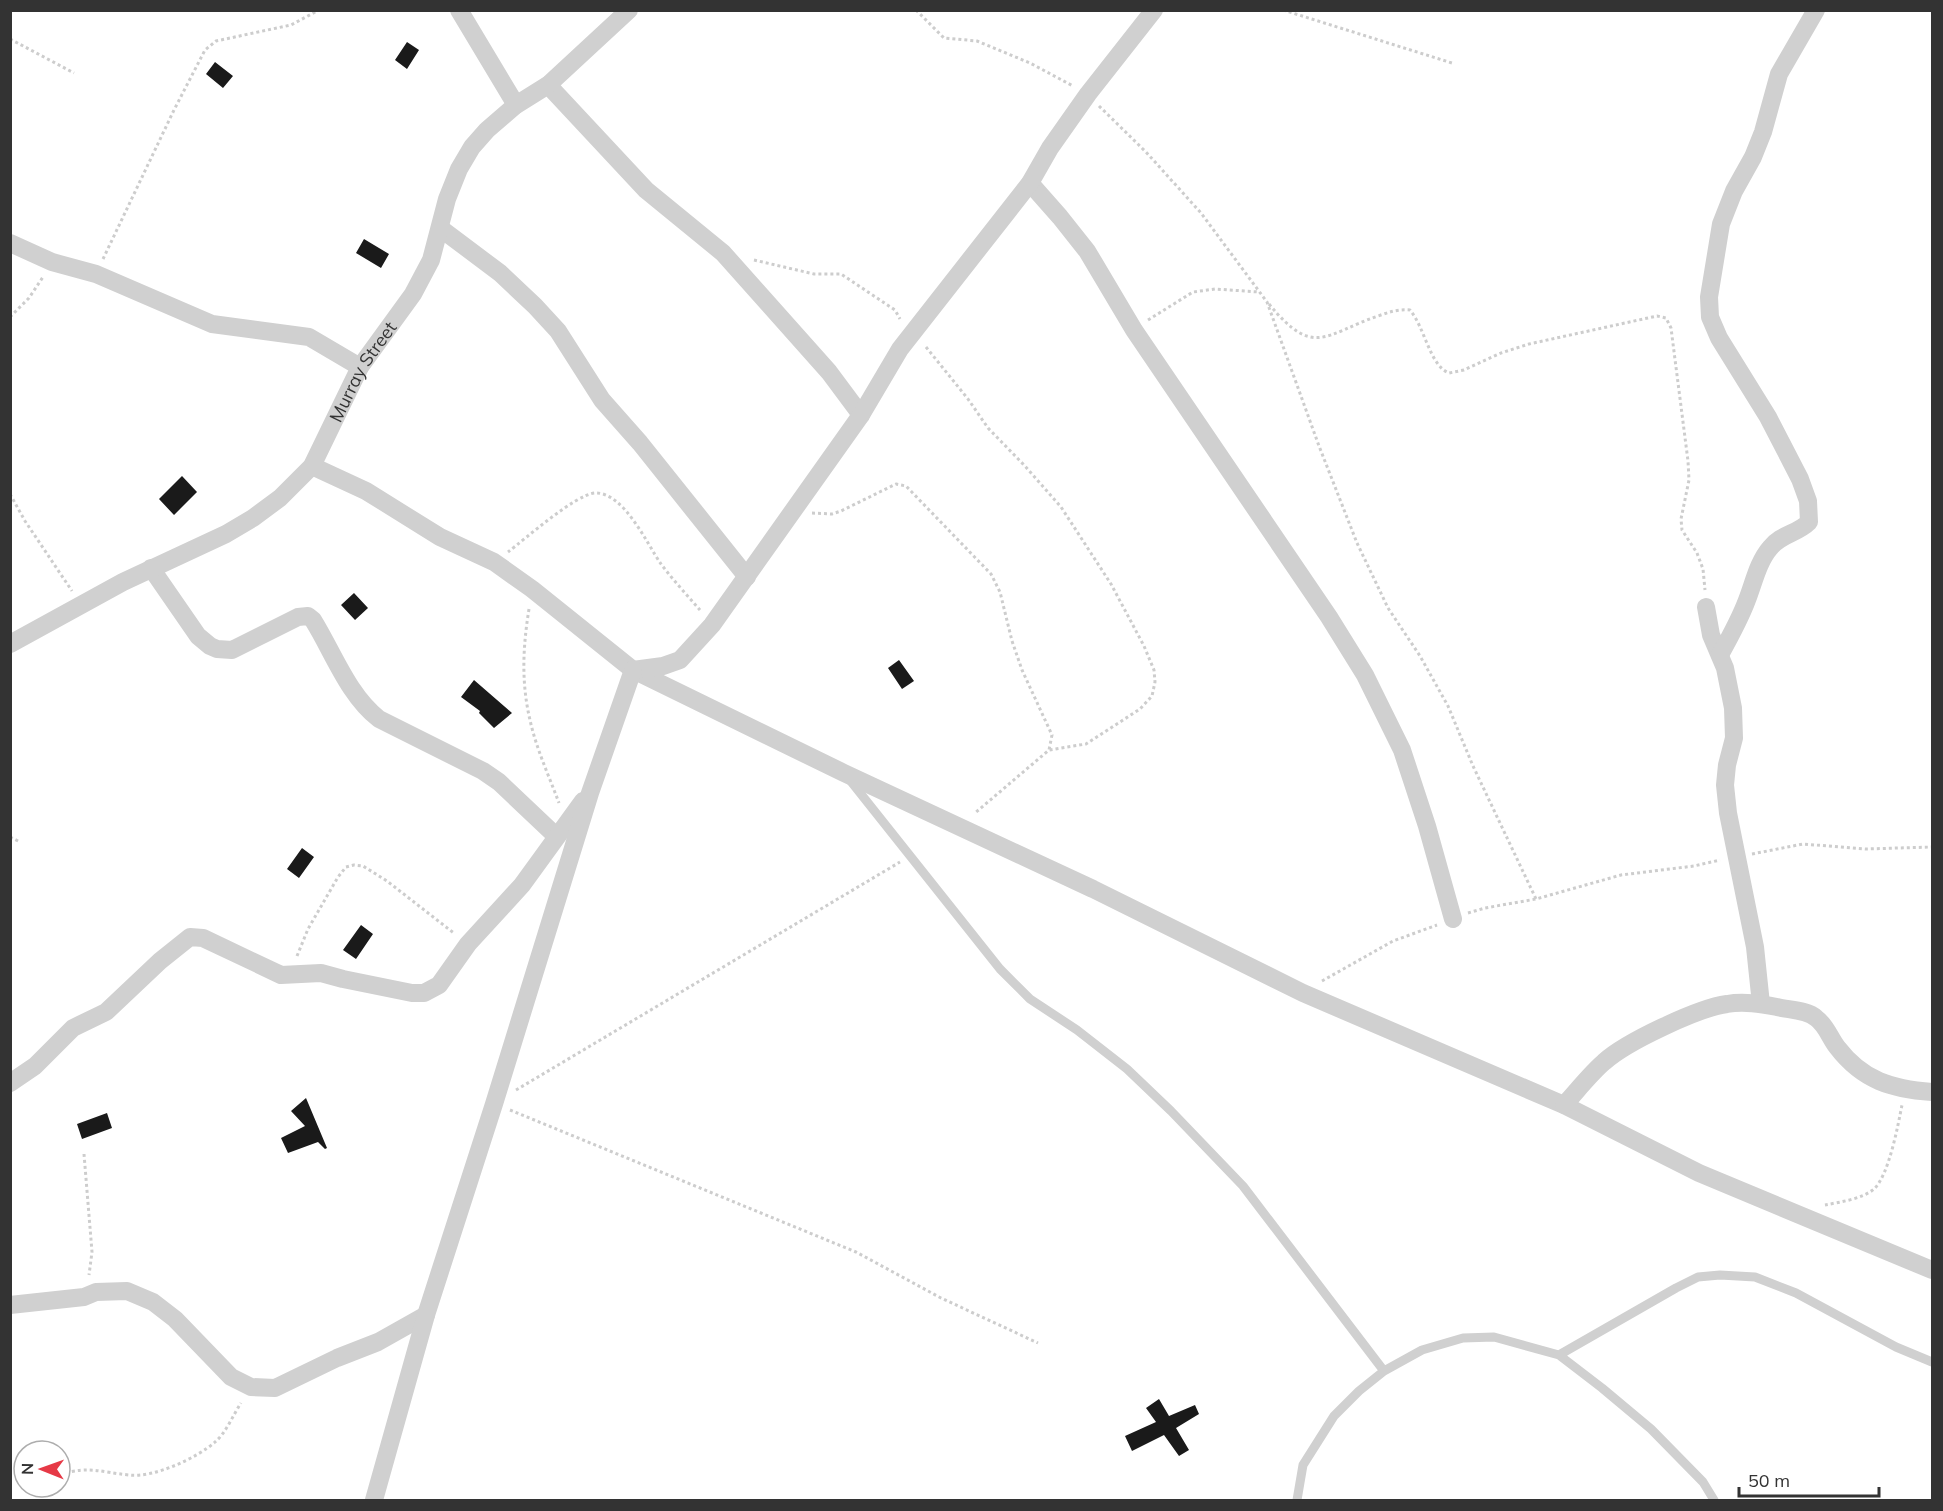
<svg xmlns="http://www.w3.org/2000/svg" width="1943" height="1511" font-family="Mulish,sans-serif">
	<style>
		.building { fill: #1a1a1a }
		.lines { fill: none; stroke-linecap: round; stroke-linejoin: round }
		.path { stroke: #cdcdcd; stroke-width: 3; stroke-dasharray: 3 3; stroke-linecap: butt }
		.service { stroke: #d0d0d0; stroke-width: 9 }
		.minor { stroke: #d0d0d0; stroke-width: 18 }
		.labels { text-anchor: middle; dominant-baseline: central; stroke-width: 6; stroke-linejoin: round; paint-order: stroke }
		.street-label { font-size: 18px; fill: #333; stroke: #fff }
	</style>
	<rect width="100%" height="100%" fill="#fff"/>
	<!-- building -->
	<path class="building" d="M407,42l12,8 -12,19 -12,-9z
		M215,62l18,14 -10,12 -17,-14z
		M364,239l25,15 -8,14 -25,-15z
		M182,476l15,16 -23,23 -15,-16z
		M354,593l14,15 -13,12 -14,-15z
		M899,660l15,21 -12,8 -14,-21z
		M474,680l38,33 -18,15 -15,-15 1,-2 -19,-14z
		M302,848l12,9 -15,21 -12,-9z
		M361,925l12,9 -17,25 -13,-9z
		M306,1098l21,50 -2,1 -7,-7 -30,11 -7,-15 24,-12 -14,-15z
		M107,1113l5,15 -30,11 -5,-15z
		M1159,1399l10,17 26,-11 4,9 -23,14 13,22 -10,6 -15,-21 -32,16 -7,-15 31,-14 -10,-14z"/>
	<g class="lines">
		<!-- path -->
		<path class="path" d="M916,10l28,28 33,3 53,22 43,23
			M1283,10l169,53
			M10,39l64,34
			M1099,106l47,46 55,61 66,89 52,144 38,97 31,65 32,48 28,50 25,60 63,133
			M103,259l71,-149 31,-60 11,-9 75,-16 28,-15
			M754,260l60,14h27l54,36 5,9
			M1269,304c45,55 56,30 109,12 11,-4 20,-7 32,-6 15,18 20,56 39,63l15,-3 37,-17 28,-9 128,-28 9,2 5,10 17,133 1,19 -8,39 1,11 15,23 6,16 2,21
			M10,317l19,-19 14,-21
			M1148,320l45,-28 22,-3 44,3
			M926,347l42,52 20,29 37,38 36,41 50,77 33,62 10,24 1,12 -3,14 -12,13 -54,35 -37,6
			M10,494l15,27 47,70
			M812,513l20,1 9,-3 55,-27 10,2 85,88 9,18 12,49 10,29 30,65 -3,15 -74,63
			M508,552c17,-13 68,-58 87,-59 29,-1 52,51 66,71 12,16 26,31 39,46
			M529,609c-6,37 -8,73 1,111 6,28 19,56 29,83
			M10,837l10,5
			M1752,854l51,-10 62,5 67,-2
			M1468,913l17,-5 51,-9 85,-24 73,-9 26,-6
			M297,956l11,-27 30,-52 8,-10 8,-2 9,1 24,15 68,53
			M1322,981l71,-40 44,-16
			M516,1090l384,-228
			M510,1110l346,142 85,46 97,45
			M84,1154l8,98 -3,23
			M1825,1205c15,-3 37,-6 49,-16 15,-14 24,-64 28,-84
			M60,1474c32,-8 39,-2 69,1 25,3 68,-17 86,-33 11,-9 18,-27 26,-39"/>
		<!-- service -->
		<path class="service" d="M849,779l151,190 30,30 47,31 50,39 44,42 72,75 141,185
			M1559,1355l117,-67 22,-11 22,-2 35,2 41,16 100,54 36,15
			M1297,1500l6,-35 31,-49 25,-25 25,-20 38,-21 41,-12 31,-1 65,18 43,33 49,41 52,53 11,18"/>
		<!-- minor -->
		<g class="minor">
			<path d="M459,10l57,95"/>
			<path d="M548,85l98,105 77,63 106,119 32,43"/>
			<path d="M1030,183l30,34 27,34 47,79 195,287 36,58 37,75 25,76 26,93"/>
			<path d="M440,228l60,45 35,33 23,25 44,69 38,43 107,134"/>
			<path d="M10,243l42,19 44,12 116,50 97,13 51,30"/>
			<path d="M312,466l54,25 74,46 54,25 38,27 101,81 211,103 249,116 210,104 261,112 135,68 233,97"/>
			<path d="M151,568l47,68 12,10 7,3 15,1 66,-33 10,-1 5,4c20,32 35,75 66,99l104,52 16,11 57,54"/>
			<path d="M1706,607l5,28 14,33 8,40 1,30 -7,27 -2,20 3,28 27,134 6,57"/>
			<path id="s1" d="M10,644l113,-62 103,-48 27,-16 27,-20 32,-32 48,-99 53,-73 18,-34 16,-61 12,-30 13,-22 15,-17 29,-25 32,-20 81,-75"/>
			<path d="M1720,655c10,-18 20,-36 27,-55 7,-18 11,-38 23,-52 11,-14 27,-14 39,-26l-1,-21 -8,-22 -32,-62 -49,-79 -9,-21 -1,-20 12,-73 13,-33 19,-34 10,-25 16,-58 37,-64"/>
			<path d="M633,670l30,-4 17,-6 32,-35 149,-210 39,-66 130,-166 20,-35 38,-54 66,-84"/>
			<path d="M10,1083l25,-17 38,-38 33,-16 54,-51 30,-24 13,1 78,37 40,-2 22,6 69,14h12l15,-8 29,-41 54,-59 61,-84"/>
			<path d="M1564,1105c13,-14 26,-31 40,-43 22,-20 94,-54 123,-58 17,-3 34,0 50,3 12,3 30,3 39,11 10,7 14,20 21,29 26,34 55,42 95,45"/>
			<path d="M10,1305l74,-8 12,-5 31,-1 26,11 22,17 56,58 20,10 24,1 62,-30 41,-16 48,-27"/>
			<path d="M374,1500l52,-185 68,-211 96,-311 43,-123"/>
		</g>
	</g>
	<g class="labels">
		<!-- street labels -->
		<g class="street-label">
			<text stroke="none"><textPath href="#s1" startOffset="460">Murray Street</textPath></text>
		</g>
	</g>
	<!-- border -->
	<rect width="1943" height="1511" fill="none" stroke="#333333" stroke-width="24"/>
	<!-- north arrow -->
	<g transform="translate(42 1469) rotate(271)"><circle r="28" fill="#ffffff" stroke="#adadad" stroke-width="1.5"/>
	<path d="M0-4.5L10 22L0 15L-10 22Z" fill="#e63946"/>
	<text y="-9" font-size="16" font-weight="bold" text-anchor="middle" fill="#333333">N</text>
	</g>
	<!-- scale -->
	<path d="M1739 1487v9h140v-9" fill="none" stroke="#333333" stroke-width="3"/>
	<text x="1748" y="1487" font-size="18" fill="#333333" stroke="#ffffff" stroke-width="4.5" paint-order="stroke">50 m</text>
</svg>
